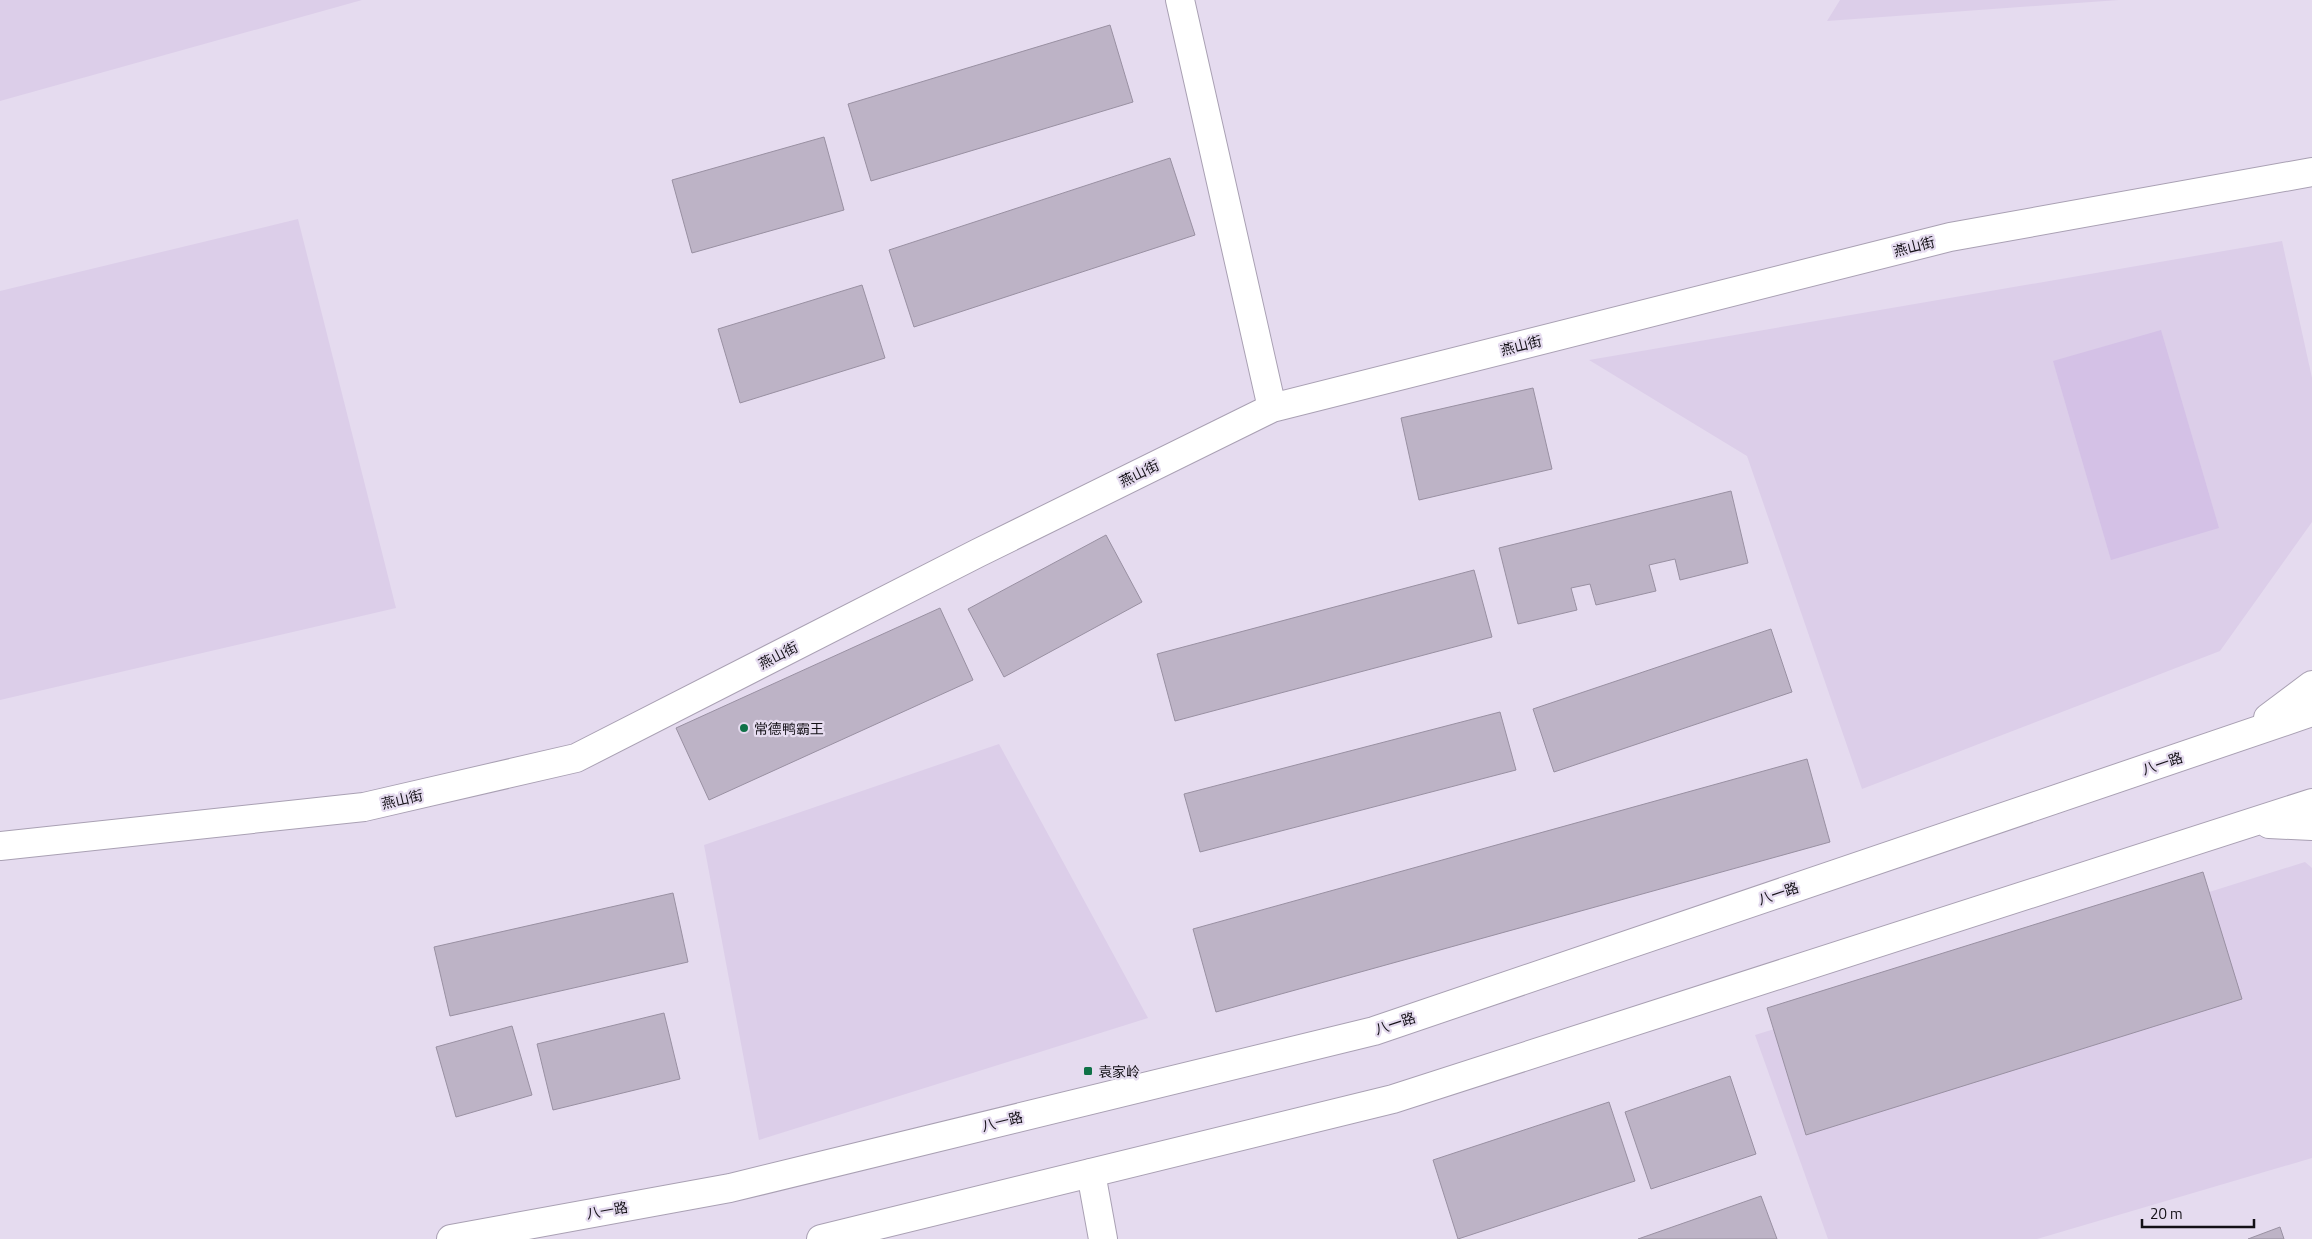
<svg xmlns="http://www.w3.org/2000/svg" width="2312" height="1239" font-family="'Titillium Web','Noto Sans SC',sans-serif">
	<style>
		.built { fill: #dccee9 }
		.pitch { fill: #d4c1e6 }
		.building { fill: #bdb3c6; stroke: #9990a2 }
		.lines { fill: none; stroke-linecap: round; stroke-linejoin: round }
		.minor-casing { stroke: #a9a0b3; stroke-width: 30 }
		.secondary-casing { stroke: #a9a0b3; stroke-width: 30 }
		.minor { stroke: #fff; stroke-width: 28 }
		.secondary { stroke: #fff; stroke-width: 28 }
		.poi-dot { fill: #0f7147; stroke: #e5dbef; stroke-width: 2 }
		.labels { text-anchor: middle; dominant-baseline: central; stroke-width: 4.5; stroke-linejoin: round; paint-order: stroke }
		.street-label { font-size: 14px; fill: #131016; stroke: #e5dbef }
		.poi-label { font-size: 14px; fill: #131016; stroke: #e5dbef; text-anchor: start }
	</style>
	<rect width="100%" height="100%" fill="#e5dbef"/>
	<!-- built -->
	<path class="built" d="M0,0h362l-362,101z
		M1840,0h279l-292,21z
		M298,219l98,389 -396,92v-409z
		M2282,241l30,137v144l-92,129 -358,138 -115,-333 -158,-96z
		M999,744l149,274 -389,122 -55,-295z
		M2305,862l7,6v290l-275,81h-209l-73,-204z"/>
	<!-- pitch -->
	<path class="pitch" d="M2161,330l58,198 -108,32 -58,-199z"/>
	<!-- building -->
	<path class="building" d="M1110,25l23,77 -262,79 -23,-77z
		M824,137l20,73 -152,43 -20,-73z
		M1170,158l25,77 -281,92 -25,-77z
		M862,285l23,73 -145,45 -22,-74z
		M1533,388l19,81 -133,31 -18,-82z
		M1731,491l17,72 -68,17 -5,-21 -26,6 7,26 -60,14 -6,-21 -19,4 6,22 -59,14 -19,-76z
		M1106,535l36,67 -138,75 -36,-68z
		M1474,570l18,67 -317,84 -18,-67z
		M940,608l33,72 -264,120 -33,-72z
		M1771,629l21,63 -238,80 -21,-63z
		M1500,712l16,58 -316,82 -16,-58z
		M1807,759l23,83 -614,170 -23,-83z
		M2203,872l39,127 -436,136 -39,-127z
		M673,893l15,69 -238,54 -16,-69z
		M664,1013l16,66 -127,31 -16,-66z
		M512,1026l20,69 -76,22 -20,-70z
		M1730,1076l26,78 -105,35 -26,-77z
		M1609,1102l26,79 -177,58 -25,-79z
		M1761,1196l16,43h-139z
		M2280,1227l4,12h-36z"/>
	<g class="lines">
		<!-- minor casing -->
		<g class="minor-casing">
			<path id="minor" d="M1180,0l92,408
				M0,846l364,-39 212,-49 402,-205 294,-145 678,-171 362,-65
				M1091,1173l12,66"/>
		</g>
		<!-- secondary casing -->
		<g class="secondary-casing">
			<path id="secondary" d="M2268,718l44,-33
				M2269,824l43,2
				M451,1239l279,-51 644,-157 938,-319
				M821,1239l572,-140 919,-296"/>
		</g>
		<!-- minor -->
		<use href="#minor" class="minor"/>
		<!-- secondary -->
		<use href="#secondary" class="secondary"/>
	</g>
	<!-- markers -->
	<g class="poi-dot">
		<circle cx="744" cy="728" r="5"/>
		<rect x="1083" y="1066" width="10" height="10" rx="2.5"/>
	</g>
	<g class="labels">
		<!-- street labels -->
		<g class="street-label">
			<text transform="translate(1914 246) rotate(-14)">燕山街</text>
			<text transform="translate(1521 345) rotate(-14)">燕山街</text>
			<text transform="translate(1139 473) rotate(-26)">燕山街</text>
			<text transform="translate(778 655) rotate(-27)">燕山街</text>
			<text transform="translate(2162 763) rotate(-19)">八一路</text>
			<text transform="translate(402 799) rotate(-13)">燕山街</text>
			<text transform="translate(1778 893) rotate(-19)">八一路</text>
			<text transform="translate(1395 1023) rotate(-18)">八一路</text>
			<text transform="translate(1002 1121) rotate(-14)">八一路</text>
			<text transform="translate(607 1210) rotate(-10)">八一路</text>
		</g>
		<!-- poi labels -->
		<g class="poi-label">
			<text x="754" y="728">常德鸭霸王</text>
			<text x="1098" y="1071">袁家岭</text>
		</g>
	</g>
	<!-- scale -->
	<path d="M2142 1219v8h112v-8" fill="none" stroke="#131016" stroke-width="2.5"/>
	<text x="2150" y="1219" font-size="15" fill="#131016" stroke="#e5dbef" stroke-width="4" paint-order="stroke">20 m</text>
</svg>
